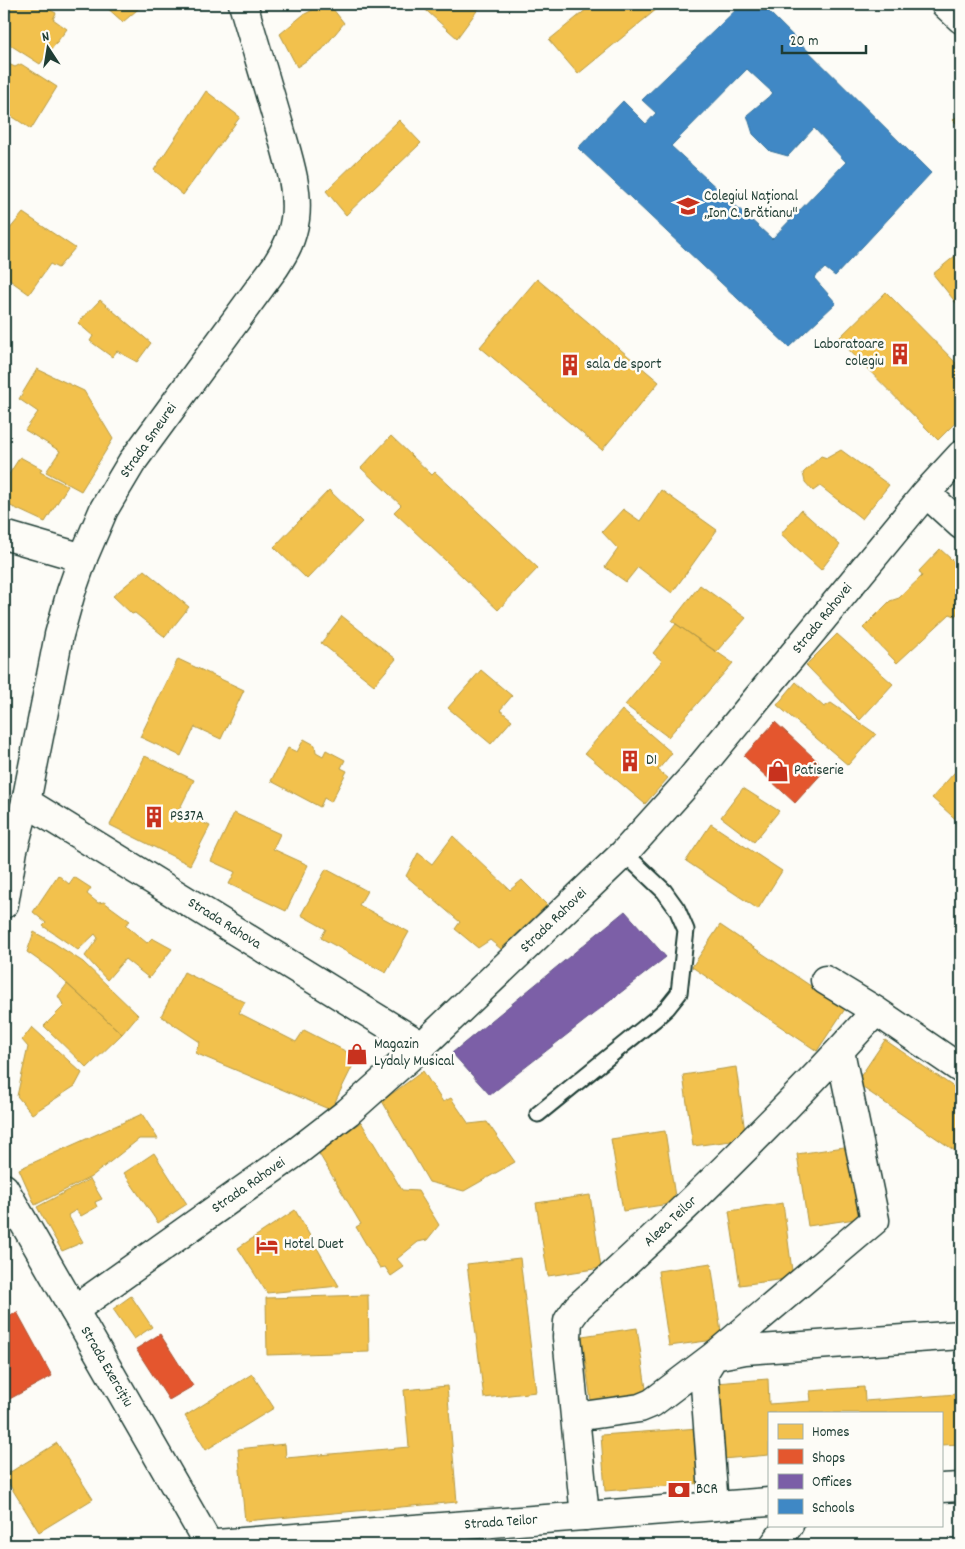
<svg xmlns="http://www.w3.org/2000/svg" width="965" height="1549" font-family="Dekko,sans-serif">
	<style>
		.homes { fill: #f2c14e; stroke: #b39946 }
		.shops { fill: #e4572e; stroke: #a94f30 }
		.offices { fill: #7b5ea7; stroke: #5f5484 }
		.schools { fill: #3f88c5; stroke: #35729a; fill-rule: evenodd }
		.lines { fill: none; stroke-linecap: round; stroke-linejoin: round }
		.service-casing { stroke: #1f3d34; stroke-width: 19 }
		.minor-casing { stroke: #1f3d34; stroke-width: 31 }
		.tertiary-casing { stroke: #1f3d34; stroke-width: 31 }
		.secondary-casing { stroke: #1f3d34; stroke-width: 31 }
		.primary-casing { stroke: #1f3d34; stroke-width: 31 }
		.service { stroke: #fdfcf7; stroke-width: 15 }
		.minor { stroke: #fdfcf7; stroke-width: 28 }
		.tertiary { stroke: #fdfcf7; stroke-width: 28 }
		.secondary { stroke: #fdfcf7; stroke-width: 28 }
		.primary { stroke: #fdfcf7; stroke-width: 28 }
		.labels { text-anchor: middle; dominant-baseline: central; stroke-width: 5; stroke-linejoin: round; paint-order: stroke }
		.poi-label { font-size: 15px; fill: #1f3d34; stroke: #fdfcf7; text-anchor: start }
		.street-label { font-size: 15px; fill: #1f3d34; stroke: #fdfcf7 }
	</style>
	<rect width="100%" height="100%" fill="#fdfcf7"/>
	<filter id="ink" filterUnits="userSpaceOnUse"><feTurbulence type="fractalNoise" baseFrequency=".02" numOctaves="2"/><feDisplacementMap in="SourceGraphic" scale="10" xChannelSelector="R" yChannelSelector="G"/><feConvolveMatrix kernelMatrix="1 2 1 2 8 2 1 2 1" color-interpolation-filters="sRGB"/></filter>
	<g filter="url(#ink)">
		<!-- homes -->
		<path class="homes" d="M5,4h34l17,9 -3,6 14,10 -27,35 -36,-23z
			M107,4h37l-21,18 -18,-16z
			M324,4h5l15,19 -22,27 -25,17 -17,-33 23,-19z
			M419,4h63l-25,34z
			M593,4h70l-85,70 -29,-34z
			M4,62l11,5 6,-3 36,23 -26,42 -27,-18z
			M206,91l34,26 -57,78 -29,-25z
			M961,112v16l-8,-8z
			M399,120l22,23 -75,72 -20,-24z
			M23,213l52,35 -17,20 -8,-4 -21,30 -25,-18v-40z
			M961,251v58l-28,-35z
			M537,279l122,103 -57,68 -122,-103z
			M886,292l75,76v49l-23,23 -100,-101z
			M100,300l51,43 -14,19 -20,-11 -5,6 -22,-16 3,-5 -15,-13z
			M37,369l47,22 29,48 -32,52 -35,-19 14,-21 -35,-21 13,-18 -19,-13z
			M391,436l41,39 3,-3 103,96 -40,42 -104,-98 7,-7 -40,-37z
			M841,450l48,35 -27,34 -42,-33 -7,5 -8,-9 -2,-9 18,-17 6,2z
			M20,457l22,12 -2,3 28,14 -23,36 -41,-19v-21z
			M329,490l33,32 -55,57 -33,-32z
			M661,490l56,40 -45,63 -34,-26 -12,15 -21,-15 13,-18 -16,-17 21,-23 17,12z
			M801,510l39,35 -19,25 -40,-36z
			M940,549l21,19v41l-6,7 -5,-2 -53,49 -34,-35 27,-27 9,-3 23,-22 -3,-5z
			M144,570l45,37 -24,30 -30,-24 -3,1 -19,-18z
			M700,585l46,33 -30,34 -44,-31z
			M342,616l54,43 -22,26 -53,-42z
			M676,624l57,39 -65,74 -43,-32 37,-44 -9,-8z
			M837,634l56,50 -33,36 -54,-55z
			M178,659l66,31 -23,49 -26,-12 -14,29 -41,-19z
			M481,670l31,26 -12,14 12,10 -21,24 -43,-36z
			M796,682l28,25 7,-4 45,31 -28,31 -71,-60z
			M622,710l50,43 -14,17 10,8 -23,26 -60,-51z
			M304,739l11,6 1,7 7,4 3,-6 19,10 -4,8 6,3 -16,31 -7,-4 -4,9 -49,-26 17,-33 9,4z
			M145,756l49,24 -15,30 31,16 -20,39 -80,-40z
			M961,765v59l-29,-26z
			M743,788l36,23 -25,31 -33,-25z
			M234,813l46,21 -7,15 35,16 -22,46 -57,-27 6,-12 -24,-11z
			M711,824l71,47 -24,38 -72,-48z
			M453,836l57,54 12,-10 25,25 -46,44 -11,-9 -12,8 -23,-19 5,-7 -54,-46 12,-23 14,11z
			M326,869l41,22 -8,14 50,27 -23,41 -65,-35 5,-9 -25,-14z
			M58,875l11,9 5,-7 17,11 -4,6 11,9 6,-1 26,19 -5,4 22,18 5,-5 20,11 -23,29 -24,-19 -18,21 -22,-24 13,-18 -3,-4 -17,16 -35,-24 3,-3 -13,-11z
			M720,925l125,84 -28,42 -125,-84z
			M34,932l20,11 29,19 55,53 -16,19 -71,-65 -24,-17z
			M184,972l61,30 -6,11 57,29 8,-12 53,27 -26,53 -136,-57 5,-11 -39,-26z
			M67,984l55,50 -35,34 -43,-42 20,-20 -6,-10z
			M32,1027l50,46 -7,13 -43,28 -15,-18 11,-49 -6,-7z
			M885,1040l76,52v63l-105,-72z
			M736,1067l10,72 -53,7 -10,-71z
			M423,1071l20,31 8,-4 18,26 18,-2 28,40 -51,29 -35,-9 -47,-81z
			M142,1114l16,25h-19l-48,38 -56,28 -16,-36z
			M361,1122l41,68 16,1 21,34 -12,15 -9,2 -21,17 7,8 -13,9 -6,-9 -5,1 -24,-41 5,-3 -43,-72z
			M665,1131l11,72 -53,8 -12,-72z
			M851,1146l11,72 -54,8 -11,-72z
			M154,1153l33,51 -29,19 -34,-50z
			M90,1179l12,20 -7,3 2,5 -16,9 -5,-6 -8,5 15,27 -21,9 -25,-44z
			M590,1195l11,73 -53,8 -12,-73z
			M783,1203l10,75 -53,7 -11,-74z
			M295,1210l44,76 -72,7 -29,-45z
			M520,1258l16,134 -52,6 -17,-134z
			M711,1263l11,76 -53,7 -11,-75z
			M368,1295l1,57 -102,3 -1,-57z
			M131,1296l21,31 -18,12 -21,-30z
			M637,1328l11,74 -56,7 -10,-73z
			M252,1374l22,34 -68,42 -21,-34z
			M768,1379l1,25 42,-3 -1,-10 54,-4 1,14 92,-7 -1,-13 5,-1v64l-20,1v-32h-172v42l-47,4 -7,-76z
			M447,1386l10,116 -212,19 -7,-72 47,-5 1,14 123,-11 -5,-57z
			M699,1428l4,55 -98,8 -4,-56z
			M57,1443l36,56 -54,33 -35,-56z
			M4,1525l5,15 -5,2z"/>
		<!-- shops -->
		<path class="shops" d="M775,722l51,47 -31,34 -51,-47z
			M17,1312l35,64 -48,26v-82z
			M160,1334l33,52 -24,14 -33,-51z"/>
		<!-- offices -->
		<path class="offices" d="M625,911l41,46 -176,138 -38,-42z"/>
		<!-- schools -->
		<path class="schools" d="M742,4h19l170,169 -96,103 -10,-8 -11,10 22,25 -47,44 -211,-199 45,-47 23,23 10,-11 -14,-13zM747,69l26,24 -26,22 6,19 17,17 18,5 26,-28 32,34 -74,77 -101,-93z"/>
		<g class="lines">
			<!-- service casing -->
			<g class="service-casing">
				<path id="service" d="M538,1114l117,-95 12,-11 12,-15 7,-63 -9,-21 -13,-18 -40,-38"/>
			</g>
			<!-- minor casing -->
			<g class="minor-casing">
				<path id="minor" d="M926,493l35,32
					M4,535l79,23
					M26,802l396,244
					M825,980l51,31 85,58
					M74,1310l221,-157 53,-41 74,-66 202,-193 66,-73 236,-287 35,-38
					M575,1417l65,-9 12,-5 62,-47 161,-136 -35,-169
					M714,1506l-10,-134 10,-16 31,-6 216,-15
					M585,1516l-18,-179 1,-16 10,-14c104,-94 204,-192 298,-296
					M774,1545l15,-20"/>
			</g>
			<!-- tertiary casing -->
			<g class="tertiary-casing">
				<path id="tertiary" d="M941,1488l20,-1
					M203,1545l566,-43"/>
			</g>
			<!-- secondary casing -->
			<g class="secondary-casing">
				<path id="secondary" d="M4,1188l205,357"/>
			</g>
			<!-- primary casing -->
			<g class="primary-casing">
				<path id="primary" d="M945,4l16,15
					M4,904l9,-54 13,-48 33,-167 12,-43 12,-34 21,-49 28,-47 143,-195c11,-17 17,-28 20,-48 4,-30 -7,-62 -15,-90 -12,-42 -25,-84 -37,-125"/>
			</g>
			<!-- service -->
			<use href="#service" class="service"/>
			<!-- minor -->
			<use href="#minor" class="minor"/>
			<!-- tertiary -->
			<use href="#tertiary" class="tertiary"/>
			<!-- secondary -->
			<use href="#secondary" class="secondary"/>
			<!-- primary -->
			<use href="#primary" class="primary"/>
		</g>
	</g>
	<!-- icons -->
	<defs>
		<g id="school-bare" transform="scale(1.725)"><path d="M0-5L7-2L0 1L-7-2ZM-4 1L0 2.5L4 1V4Q0 6-4 4Z" fill="#c8321e" stroke="#fdfcf7" stroke-width="2.5" paint-order="stroke"/></g>
		<g id="building-bare" transform="scale(1.725)"><path d="M-4-6H4V6H1V3H-1V6H-4ZM-2.5-4.3h1.7v1.8h-1.7ZM.8-4.3h1.7v1.8H.8ZM-2.5-1h1.7V.8h-1.7ZM.8-1h1.7V.8H.8Z" fill="#c8321e" stroke="#fdfcf7" stroke-width="2.5" paint-order="stroke"/></g>
		<g id="shop-bare" transform="scale(1.725)"><path d="M-5-2.5h2.3a2.7 3.5 0 0 1 5.4 0H5L5.5 6h-11ZM-1.5-2.5h3a1.5 2.3 0 0 0-3 0Z" fill="#c8321e" stroke="#fdfcf7" stroke-width="2.5" paint-order="stroke"/></g>
		<g id="hotel-bare" transform="scale(1.725)"><path d="M-6-4.5h1.5V1H6V5H4.5V3h-9V5H-6ZM-4 0a1.8 1.8 0 1 1 3.6 0ZM.5 0V-2.5h3Q6-2.5 6 0Z" fill="#c8321e" stroke="#fdfcf7" stroke-width="2.5" paint-order="stroke"/></g>
		<g id="bank-bare" transform="scale(1.725)"><path d="M-6-4H6V4H-6ZM0-2.3a2.3 2.3 0 1 0 0 4.6a2.3 2.3 0 1 0 0-4.6Z" fill="#c8321e" stroke="#fdfcf7" stroke-width="2.5" paint-order="stroke"/></g>
	</defs>
	<g fill-rule="evenodd">
		<use href="#school-bare" x="688" y="206"/>
		<use href="#building-bare" x="900" y="354"/>
		<use href="#building-bare" x="570" y="365"/>
		<use href="#building-bare" x="630" y="761"/>
		<use href="#shop-bare" x="778" y="771"/>
		<use href="#building-bare" x="154" y="817"/>
		<use href="#shop-bare" x="357" y="1054"/>
		<use href="#hotel-bare" x="267" y="1245"/>
		<use href="#bank-bare" x="679" y="1490"/>
	</g>
	<g class="labels">
		<!-- poi labels -->
		<g class="poi-label">
			<text x="704" y="197">Colegiul Național<tspan x="704" dy="17">„Ion C. Brătianu"</tspan></text>
			<text x="884" y="345" text-anchor="end">Laboratoare<tspan x="884" dy="17">colegiu</tspan></text>
			<text x="586" y="365">sala de sport</text>
			<text x="646" y="761">D1</text>
			<text x="794" y="771">Patiserie</text>
			<text x="170" y="817">PS37A</text>
			<text x="374" y="1045">Magazin<tspan x="374" dy="17">Lydaly Musical</tspan></text>
			<text x="284" y="1245">Hotel Duet</text>
			<text x="696" y="1490">BCR</text>
		</g>
		<!-- street labels -->
		<g class="street-label">
			<text transform="translate(149 441) rotate(-55)">Strada Smeurei</text>
			<text transform="translate(823 619) rotate(-51)">Strada Rahovei</text>
			<text transform="translate(554 921) rotate(-44)">Strada Rahovei</text>
			<text transform="translate(224 924) rotate(32)">Strada Rahova</text>
			<text transform="translate(249 1186) rotate(-35)">Strada Rahovei</text>
			<text transform="translate(671 1222) rotate(-43)">Aleea Teilor</text>
			<text transform="translate(106 1367) rotate(60)">Strada Exercițiu</text>
			<text transform="translate(501 1523) rotate(-4)">Strada Teilor</text>
		</g>
	</g>
	<!-- margin -->
	<rect width="965" height="1549" fill="none" stroke="#fdfcf7" stroke-width="20"/>
	<rect x="10" y="10" width="945" height="1529" fill="none" stroke="#1f3d34" stroke-width="2" filter="url(#ink)"/>
	<!-- legend -->
	<rect x="768" y="1412" width="175" height="115" fill="#fdfcf7" stroke="#a4b0a9"/>
	<rect x="778" y="1424" width="25" height="15" fill="#f2c14e" stroke="#a4b0a9"/>
	<text x="812" y="1436" font-size="15" fill="#1f3d34">Homes</text>
	<rect x="778" y="1449" width="25" height="15" fill="#e4572e" stroke="#a4b0a9"/>
	<text x="812" y="1462" font-size="15" fill="#1f3d34">Shops</text>
	<rect x="778" y="1474" width="25" height="15" fill="#7b5ea7" stroke="#a4b0a9"/>
	<text x="812" y="1486" font-size="15" fill="#1f3d34">Offices</text>
	<rect x="778" y="1499" width="25" height="15" fill="#3f88c5" stroke="#a4b0a9"/>
	<text x="812" y="1512" font-size="15" fill="#1f3d34">Schools</text>
	<!-- north arrow -->
	<g transform="translate(48 48) rotate(348)" stroke="#fdfcf7" stroke-width="4" paint-order="stroke">
	<path d="M0-4L9 19L0 12L-9 19Z" fill="#1f3d34"/>
	<text y="-8" font-size="14" font-weight="bold" text-anchor="middle" fill="#1f3d34">N</text>
	</g>
	<!-- scale -->
	<path d="M782 45v8h84v-8" fill="none" stroke="#1f3d34" stroke-width="2.5"/>
	<text x="790" y="45" font-size="15" fill="#1f3d34" stroke="#fdfcf7" stroke-width="4" paint-order="stroke">20 m</text>
</svg>
